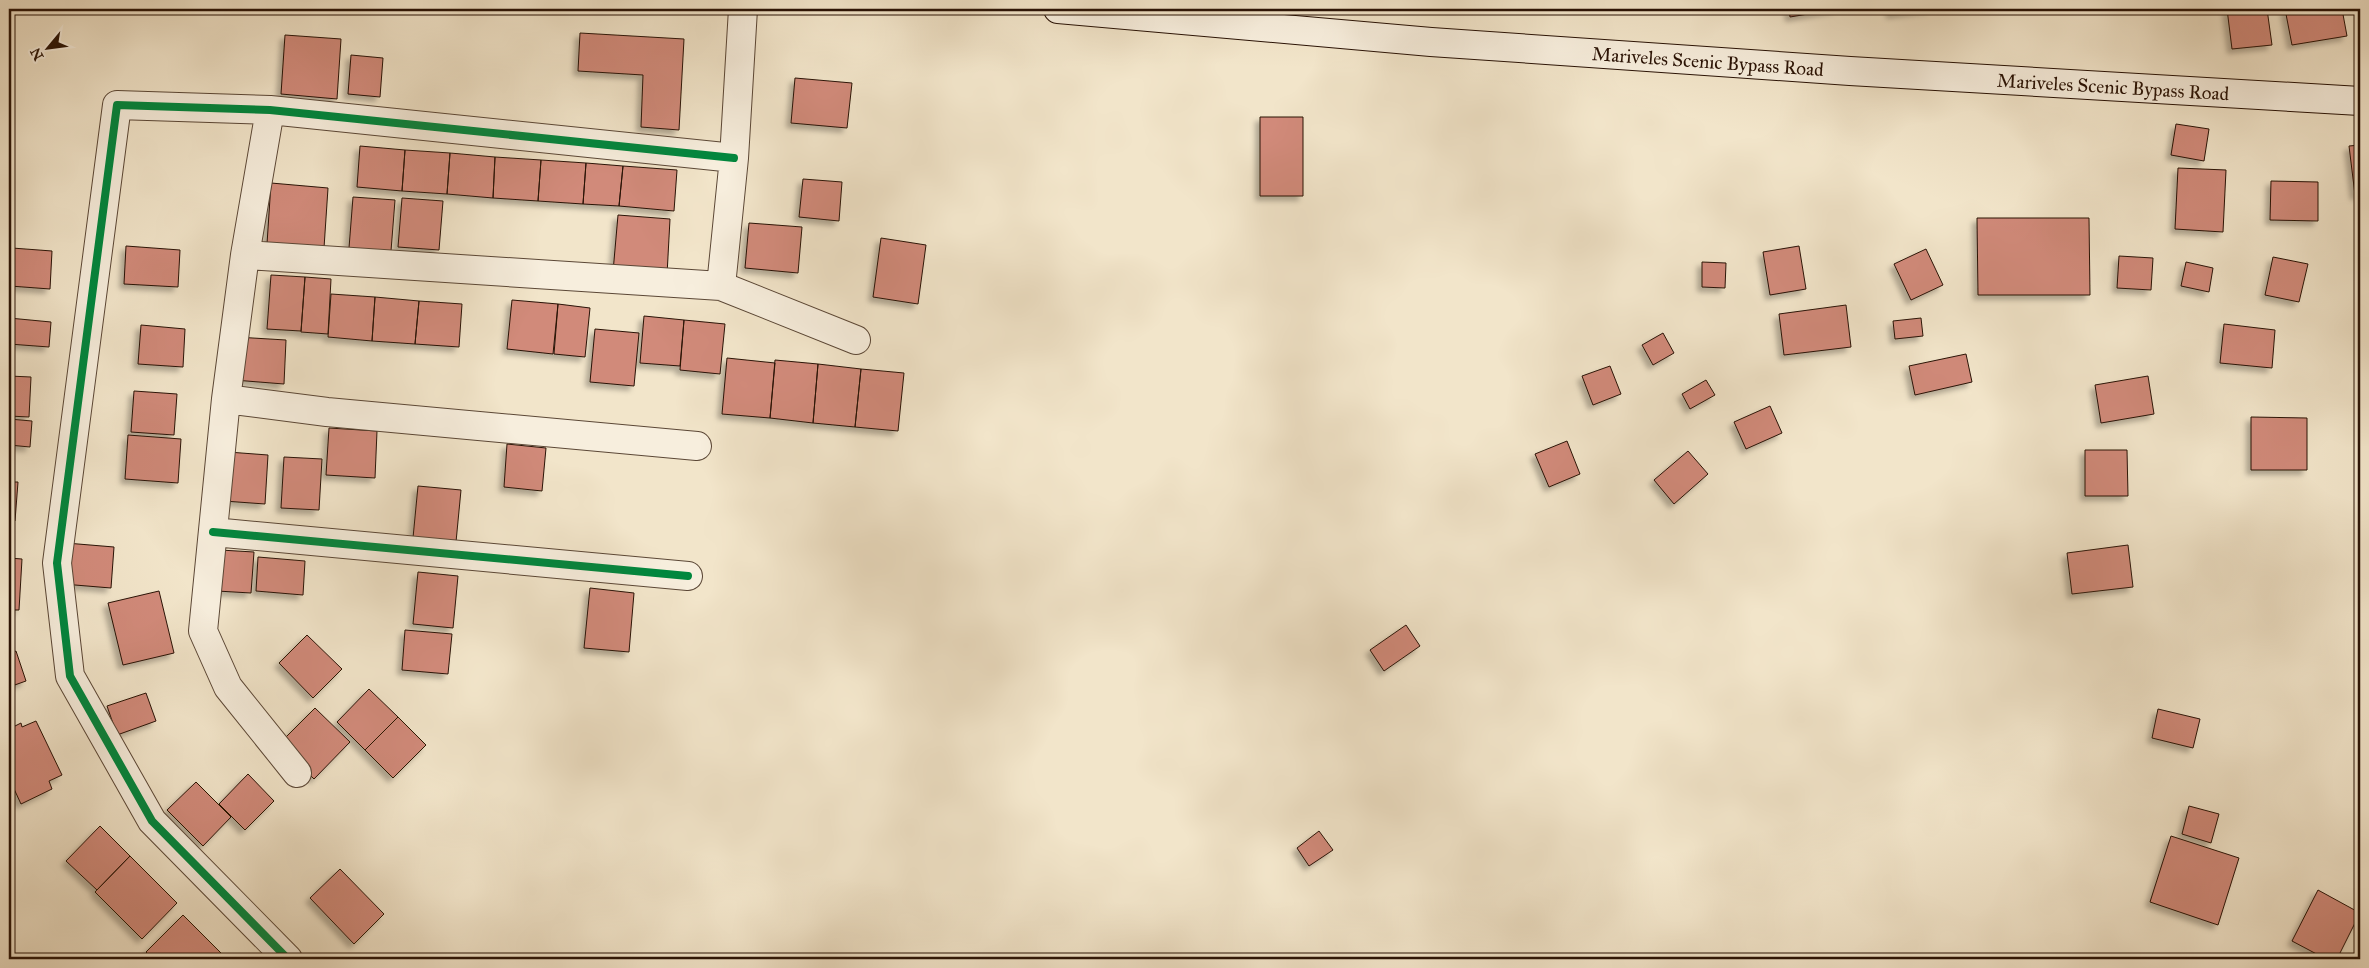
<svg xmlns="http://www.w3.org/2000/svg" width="2369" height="968" font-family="'IM FELL Great Primer',serif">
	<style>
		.building { fill: #d18a7a; stroke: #291205; filter: url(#shadow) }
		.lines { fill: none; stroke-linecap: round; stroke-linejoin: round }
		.minor-casing { stroke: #5b4736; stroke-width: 30 }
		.secondary-casing { stroke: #291205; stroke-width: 30 }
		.minor { stroke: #f7eedd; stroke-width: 28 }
		.secondary { stroke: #f7eedd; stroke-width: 28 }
		.cycleway-casing { stroke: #f7eedd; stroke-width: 11 }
		.cycleway { stroke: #00873e; stroke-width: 8 }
		.labels { text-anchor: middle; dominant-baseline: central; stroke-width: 4; stroke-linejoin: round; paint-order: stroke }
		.street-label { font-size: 19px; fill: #291205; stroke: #f7eedd }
	</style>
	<defs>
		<filter id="shadow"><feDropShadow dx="-4.5" dy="4.5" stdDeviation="2.5" flood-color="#0004"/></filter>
	</defs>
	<rect width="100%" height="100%" fill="#f2e5ca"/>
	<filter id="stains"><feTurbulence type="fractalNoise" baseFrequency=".004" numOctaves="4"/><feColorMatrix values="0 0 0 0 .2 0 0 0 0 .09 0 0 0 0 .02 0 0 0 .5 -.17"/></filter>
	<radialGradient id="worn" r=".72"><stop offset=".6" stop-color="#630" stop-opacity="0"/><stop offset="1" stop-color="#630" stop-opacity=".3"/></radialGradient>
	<!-- building -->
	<path class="building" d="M1789,9h49l-48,8z
		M1890,9h41l-40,5z
		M2227,9h40l5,36 -40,4z
		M2285,9h57l5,27 -55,9z
		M580,33l104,6 -5,91 -38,-3 2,-52 -65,-4z
		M285,35l56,4 -4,60 -56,-5z
		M351,55l32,3 -3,39 -32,-3z
		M795,78l57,5 -5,45 -56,-5z
		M1260,117h43v79h-43z
		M2176,124l33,5 -5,32 -33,-6z
		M2360,145v50h-5l-6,-49z
		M360,146l45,4 -3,41 -45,-4z
		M405,150l45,3 -3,41 -45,-3z
		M450,153l45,4 -2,41 -46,-4z
		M495,157l46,3 -3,41 -45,-3z
		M541,160l45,3 -3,41 -45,-3z
		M586,163l37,3 -4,40 -36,-2z
		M623,166l54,4 -3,41 -55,-5z
		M2178,168l48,2 -3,62 -48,-3z
		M803,179l39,3 -3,39 -40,-4z
		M2271,181l47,1v39l-48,-1z
		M271,183l57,5 -4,60 -57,-4z
		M353,197l42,3 -4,51 -42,-3z
		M402,198l41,3 -4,49 -41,-3z
		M618,215l52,4 -3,56 -54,-3z
		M1977,218h112l1,77h-112z
		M749,223l53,4 -4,46 -53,-5z
		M881,238l45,7 -8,59 -45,-7z
		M126,246l54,4 -2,37 -54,-3z
		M1799,246l7,43 -36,6 -7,-43z
		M12,248l40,3 -2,38 -40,-3z
		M1926,249l17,36 -32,15 -17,-36z
		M2119,256l34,2 -2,32 -34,-2z
		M2273,257l35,7 -9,38 -34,-7z
		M1702,262l24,1 -1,25 -23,-1z
		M2186,262l27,6 -4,24 -28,-6z
		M271,275l34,2 -4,54 -34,-2z
		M305,277l26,2 -3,55 -27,-2z
		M331,294l44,3 -3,44 -44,-4z
		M375,297l44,4 -4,43 -43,-3z
		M512,300l46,4 -5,50 -46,-5z
		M419,301l43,3 -3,43 -44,-3z
		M558,304l32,4 -5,49 -31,-3z
		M1846,305l5,42 -67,8 -5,-41z
		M644,316l40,4 -4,46 -40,-3z
		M9,318l42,4 -2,25 -40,-3z
		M1921,318l2,18 -28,3 -2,-18z
		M684,320l41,4 -5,50 -40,-4z
		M2224,324l51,6 -3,38 -52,-5z
		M141,325l44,4 -2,38 -45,-3z
		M595,329l44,4 -5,53 -44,-4z
		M1663,333l11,20 -21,12 -11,-20z
		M236,337l50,3 -2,44 -50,-4z
		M9,347l5,1 -2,22h-3z
		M1966,354l6,28 -57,13 -6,-29z
		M727,358l48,5 -5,55 -48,-4z
		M775,360l43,4 -5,59 -43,-5z
		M818,364l43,5 -6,58 -42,-4z
		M1610,366l11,28 -28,11 -11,-29z
		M861,369l43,4 -6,58 -43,-4z
		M9,376l22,1 -2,40 -20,-1z
		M2148,376l6,38 -53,9 -6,-38z
		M1706,380l9,15 -25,14 -8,-15z
		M134,391l43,3 -3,41 -43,-3z
		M1770,406l12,27 -36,16 -12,-27z
		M2251,417l56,1v52h-56z
		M9,419l23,2 -2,26 -21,-2z
		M329,428l48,3 -2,47 -49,-3z
		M128,435l53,4 -3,44 -53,-4z
		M1567,441l13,33 -31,13 -14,-33z
		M507,444l39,4 -4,43 -38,-4z
		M2085,450h42l1,46h-43z
		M1688,451l20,23 -34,30 -20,-24z
		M228,452l40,3 -3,49 -41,-3z
		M284,457l38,2 -3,51 -38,-2z
		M9,482h9l-3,39 -6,-1z
		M418,486l43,4 -5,52 -43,-4z
		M66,543l48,4 -3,41 -48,-4z
		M2128,545l5,42 -61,7 -5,-41z
		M220,550l34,2 -3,41 -34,-2z
		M258,557l47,4 -2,34 -47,-4z
		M9,558l13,1 -3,51h-10z
		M418,572l40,4 -5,52 -40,-4z
		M590,588l44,5 -5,59 -45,-4z
		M159,591l15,62 -51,12 -15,-62z
		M1406,625l14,21 -36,25 -14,-21z
		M405,630l47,4 -4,40 -46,-4z
		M307,635l35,34 -29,29 -34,-35z
		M16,651l10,30 -17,6v-33z
		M369,689l29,28 -33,33 -28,-28z
		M146,693l10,28 -39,14 -10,-29z
		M315,708l35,34 -36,37 -35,-35z
		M2158,709l42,10 -7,29 -41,-10z
		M398,717l28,28 -33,33 -28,-28z
		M36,721l26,54 -13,6 3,8 -31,15 -12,-26v-49l12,-6 1,4z
		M248,774l26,27 -29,29 -26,-26z
		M196,782l35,35 -28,29 -36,-36z
		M2189,806l30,8 -8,29 -29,-9z
		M100,826l30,30 -33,34 -31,-29z
		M1319,831l14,19 -24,16 -12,-18z
		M2171,836l68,22 -21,67 -68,-23z
		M130,856l47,47 -35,36 -47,-47z
		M340,869l44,45 -30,30 -44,-46z
		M2318,890l42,23 -23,46h-11l-34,-18z
		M183,915l41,41 -4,3h-67l-7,-7z"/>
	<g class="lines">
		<!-- minor casing -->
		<g class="minor-casing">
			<path id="minor" d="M270,110l-25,145 -19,144 -23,232 25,56 69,86
				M245,255l476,31 13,-128 9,-149
				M721,286l135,54
				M226,399l101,13 370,34
				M213,532l475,44
				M288,959l-136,-138 -82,-145 -13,-113 60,-458 153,5 464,48"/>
		</g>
		<!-- secondary casing -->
		<g class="secondary-casing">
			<g id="secondary">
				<path id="s1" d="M1058,9l373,33 419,29 510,30"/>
			</g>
		</g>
		<!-- minor -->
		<use href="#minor" class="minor"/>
		<!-- secondary -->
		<use href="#secondary" class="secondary"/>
		<!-- cycleway casing -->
		<g class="cycleway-casing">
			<path id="cycleway" d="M213,532l475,44
				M288,959l-136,-138 -82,-145 -13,-113 60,-458 153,5 464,48"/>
		</g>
		<!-- cycleway -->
		<use href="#cycleway" class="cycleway"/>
	</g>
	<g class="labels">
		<!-- street labels -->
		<g class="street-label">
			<text stroke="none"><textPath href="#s1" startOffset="652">Mariveles Scenic Bypass Road</textPath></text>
			<text stroke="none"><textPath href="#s1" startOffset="1058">Mariveles Scenic Bypass Road</textPath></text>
		</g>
	</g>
	<!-- margin -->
	<rect width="2369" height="968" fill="none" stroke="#f2e5ca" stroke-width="30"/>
	<rect x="10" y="10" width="2349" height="948" fill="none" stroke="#291205" stroke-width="2.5"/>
	<rect x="15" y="15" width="2339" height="938" fill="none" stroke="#291205"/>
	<!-- north arrow -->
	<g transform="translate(48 48) rotate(241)" stroke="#f7eedd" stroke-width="4" paint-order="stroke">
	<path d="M0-4L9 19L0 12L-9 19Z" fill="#291205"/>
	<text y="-8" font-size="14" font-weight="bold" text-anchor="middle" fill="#291205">N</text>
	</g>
	<rect width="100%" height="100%" filter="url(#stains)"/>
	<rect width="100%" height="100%" fill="url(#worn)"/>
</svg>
